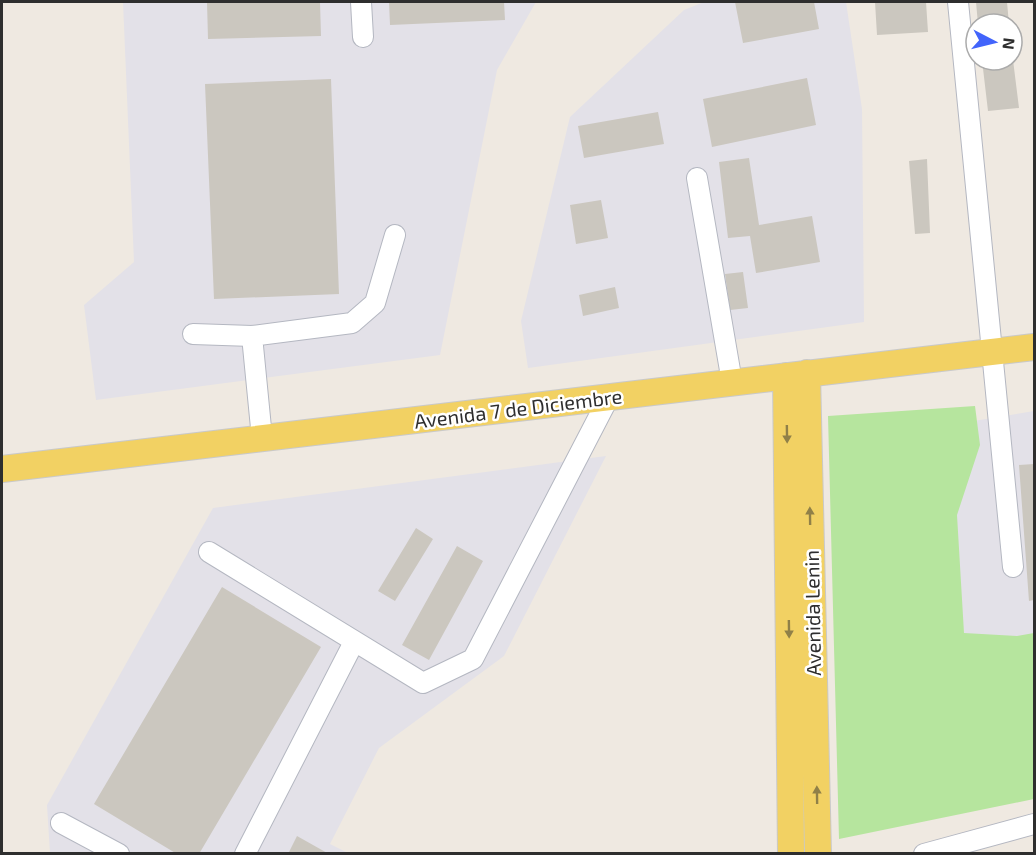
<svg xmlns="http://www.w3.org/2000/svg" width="1036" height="855" font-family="'Exo 2',sans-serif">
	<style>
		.industrial { fill: #e3e1e8 }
		.green { fill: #b6e59e }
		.building { fill: #cbc7bf }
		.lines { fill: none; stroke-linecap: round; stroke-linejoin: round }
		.minor-casing { stroke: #b4b7c1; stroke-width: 22 }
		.major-casing { stroke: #c9c9c9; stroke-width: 28 }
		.minor { stroke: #fff; stroke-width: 20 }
		.major { stroke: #f2d163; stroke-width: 26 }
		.oneway { fill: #908048 }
		.labels { text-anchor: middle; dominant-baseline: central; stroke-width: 5; stroke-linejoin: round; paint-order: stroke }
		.street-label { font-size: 20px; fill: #2e2e2e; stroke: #fff }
	</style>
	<rect width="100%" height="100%" fill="#efe9e1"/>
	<!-- industrial -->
	<path class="industrial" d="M123,2h413l-39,68 -57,285 -344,45 -12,-95 50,-43z
		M704,2h142l16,107 2,213 -336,46 -7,-47 49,-204 114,-107z
		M1034,411v254l-70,-32 -33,-205z
		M606,456l-102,200 -125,92 -49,96 18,9h-298l-3,-48 166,-297z"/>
	<!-- green -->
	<path class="green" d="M975,406l5,39 -23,70 7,118 53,3 17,-3v166l-195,40 -11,-423z"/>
	<!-- building -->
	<path class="building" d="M207,2h113l1,34 -113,3z
		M389,2h115l1,18 -115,5z
		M735,2h79l5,27 -76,14z
		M875,2h51l2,30 -51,3z
		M976,2h31l2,22h-31z
		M982,60h31l6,48 -31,3z
		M807,78l9,47 -104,22 -9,-48z
		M331,79l8,215 -125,5 -9,-215z
		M658,112l6,32 -80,14 -6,-32z
		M749,158l10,67 53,-9 8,46 -64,11 -6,-37 -22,2 -9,-76z
		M927,159l3,74 -15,1 -6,-73z
		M601,200l7,38 -32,6 -6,-39z
		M743,272l5,36 -18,2 -5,-36z
		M615,287l4,21 -36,8 -4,-21z
		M1034,464v136l-5,1 -10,-136z
		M416,528l17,11 -38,62 -17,-10z
		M457,546l26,15 -54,99 -27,-15z
		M222,587l99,60 -122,207h-22l-83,-50z
		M297,836l32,18h-41z"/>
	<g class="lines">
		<!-- minor casing -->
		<g class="minor-casing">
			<path id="minor" d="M361,2l2,35
				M958,2l55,565
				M697,178l35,204
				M193,334l59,2 100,-13 23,-20 20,-68
				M252,336l10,102
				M209,552l214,131 50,-24 136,-262
				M61,823l58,31
				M245,854l109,-212
				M924,854l110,-30"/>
		</g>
		<!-- major casing -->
		<g class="major-casing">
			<path id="major" d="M807,373l11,481
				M786,376l5,478
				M2,469l1032,-122"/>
		</g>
		<!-- minor -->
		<use href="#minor" class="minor"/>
		<!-- major -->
		<use href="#major" class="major"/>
	</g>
	<!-- one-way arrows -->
	<defs><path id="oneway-solid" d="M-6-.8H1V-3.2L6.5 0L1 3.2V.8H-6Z" transform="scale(1.5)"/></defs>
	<g class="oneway">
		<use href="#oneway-solid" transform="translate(787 434) rotate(89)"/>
		<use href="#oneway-solid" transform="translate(810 516) rotate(-91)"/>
		<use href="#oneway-solid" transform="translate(789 629) rotate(89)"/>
		<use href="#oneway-solid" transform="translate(817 795) rotate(-91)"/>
	</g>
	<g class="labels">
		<!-- street labels -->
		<g class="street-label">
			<text transform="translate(518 408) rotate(-7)">Avenida 7 de Diciembre</text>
			<text transform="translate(812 613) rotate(-91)">Avenida Lenin</text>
		</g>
	</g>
	<!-- border -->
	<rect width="1036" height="855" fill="none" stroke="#2e2e2e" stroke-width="6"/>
	<!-- north arrow -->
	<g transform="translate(994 42) rotate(97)"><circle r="28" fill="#ffffff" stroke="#ababab" stroke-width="1.5"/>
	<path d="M0-4.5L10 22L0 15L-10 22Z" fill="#4264fb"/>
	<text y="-9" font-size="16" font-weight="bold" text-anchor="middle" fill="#2e2e2e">N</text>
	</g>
</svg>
